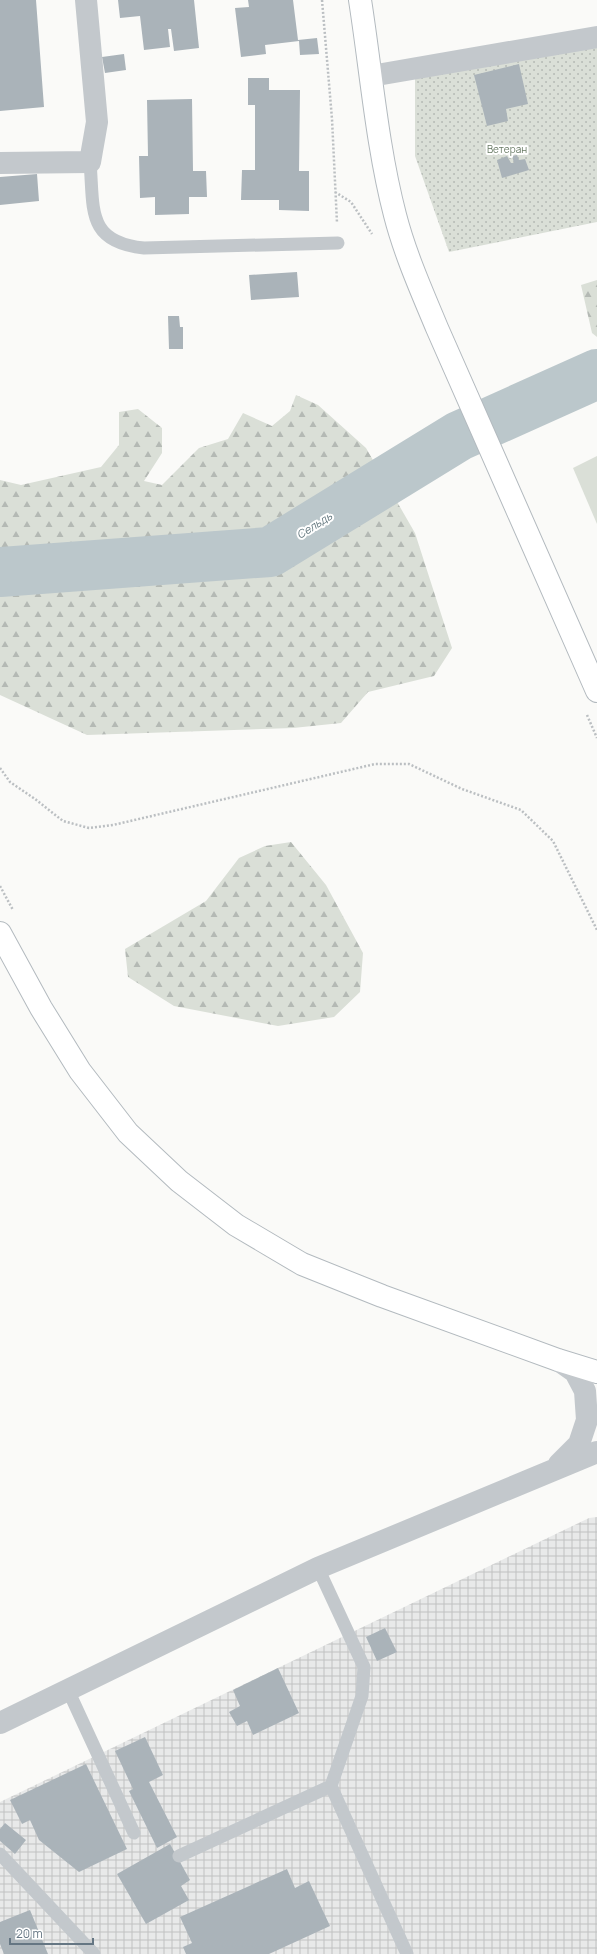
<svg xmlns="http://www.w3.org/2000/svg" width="597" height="1954" font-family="Manrope,sans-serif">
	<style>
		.industrial { fill: url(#industrial-grid) }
		.grass { fill: #dadfd7 }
		.forest { fill: url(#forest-firs) }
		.garden { fill: url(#garden-dots) }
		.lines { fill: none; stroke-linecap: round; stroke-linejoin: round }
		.river { stroke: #bbc7cb; stroke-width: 50 }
		.building { fill: #aab3b9 }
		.secondary-casing { stroke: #b3babf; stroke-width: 24 }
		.path { stroke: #bbbfc2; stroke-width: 2.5; stroke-dasharray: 2 2; stroke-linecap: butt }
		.lane { stroke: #c3c8cc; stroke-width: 13 }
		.street { stroke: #c3c8cc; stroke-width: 22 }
		.secondary { stroke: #fff; stroke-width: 22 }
		.labels { text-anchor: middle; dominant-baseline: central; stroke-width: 4; stroke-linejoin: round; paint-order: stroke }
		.park-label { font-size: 10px; fill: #687a64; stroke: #fff }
		.water-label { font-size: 11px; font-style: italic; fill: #60757c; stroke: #fff }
	</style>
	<defs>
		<pattern id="industrial-grid" width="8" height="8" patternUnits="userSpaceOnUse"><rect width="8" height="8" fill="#e8e9e9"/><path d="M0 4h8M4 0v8" fill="none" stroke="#c0c1c2"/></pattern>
		<pattern id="forest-firs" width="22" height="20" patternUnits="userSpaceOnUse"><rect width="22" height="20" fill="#dadfd7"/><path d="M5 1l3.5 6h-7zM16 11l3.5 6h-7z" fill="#b4b9b4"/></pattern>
		<pattern id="garden-dots" width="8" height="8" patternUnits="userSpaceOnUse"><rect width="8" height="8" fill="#dadfd7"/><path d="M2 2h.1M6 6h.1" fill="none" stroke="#b4b9b4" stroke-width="1.8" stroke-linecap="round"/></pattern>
	</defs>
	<rect width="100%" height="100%" fill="#fafaf8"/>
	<!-- industrial -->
	<path class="industrial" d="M597,1517v437h-597v-152l589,-284z"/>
	<!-- grass -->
	<path class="grass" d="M597,456v68l-24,-56z"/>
	<!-- forest -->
	<path class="forest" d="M597,280v57l-5,-4 -11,-48z
		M296,395l22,10 48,43 49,85 37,115 -18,28 -66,16 -27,31 -48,5 -206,7 -87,-40v-215l21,5 80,-18 18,-22v-33l19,-3 24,19v25l-18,28 18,4 37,-37 29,-9 15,-26 29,13 18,-15z
		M291,842l35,43 37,68 -3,39 -26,25 -56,9 -104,-20 -46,-29 -3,-28 81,-48 33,-43 26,-12z"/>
	<!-- garden -->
	<path class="garden" d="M597,43v179l-148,30 -34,-96v-80z"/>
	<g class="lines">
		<!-- river -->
		<path class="river" d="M0,572l270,-20 189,-116 138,-62"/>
	</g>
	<!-- building -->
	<path class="building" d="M0,0h36l8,107 -44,4z
		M118,0h76l5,48 -25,3 -3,-22h-3l2,18 -26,3 -4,-34 -20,2z
		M248,0h45l5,40 19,-2 2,16 -19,1 -1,-14 -34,4 1,9 -25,3 -6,-49 14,-1z
		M124,54l2,16 -21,3 -3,-16z
		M519,64l9,40 -22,5 2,12 -21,5 -13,-51z
		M248,78h21v12h31l-1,81h10v40l-30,-1v-10h-38l1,-30h13v-65h-7z
		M192,99l1,72h13l1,26h-18v17l-34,1v-18l-15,1 -1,-42h9l-1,-56z
		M517,155l2,5 6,-1 4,11 -27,8 -5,-18 10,-4 4,7h3l-2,-7z
		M37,174l2,27 -39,4v-28z
		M297,272l2,25 -48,3 -2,-25z
		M168,316h11l1,11h3v22h-14z
		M385,1628l12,24 -20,9 -11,-24z
		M278,1668l21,45 -46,22 -6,-14 -10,5 -8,-14 11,-6 -7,-16z
		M145,1737l18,38 -14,7 28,55 -20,11 -28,-57 4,-2 -18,-38z
		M86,1764l41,85 -48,23 -40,-32 -9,-20 -8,4 -12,-24z
		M5,1823l21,17 -11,14 -15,-13v-12z
		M170,1844l20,36 -9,6 8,14 -43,24 -29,-50z
		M287,1869l8,19 14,-7 21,45 -61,28h-83l-3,-7 9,-4 -12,-26z
		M30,1910l18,44h-44l-4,-10v-22z"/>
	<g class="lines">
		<!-- secondary casing -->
		<g class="secondary-casing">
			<path id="secondary" d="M360,0c11,70 17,146 35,215 10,39 27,77 42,113l160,363
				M0,933l41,75 39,63 48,62 51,48 57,44 66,39 80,32 176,64 39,12"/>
		</g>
		<!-- path -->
		<path class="path" d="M322,0l10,119 5,104
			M335,192l16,10 21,32
			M587,715l10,23
			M0,768l10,14 25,17 28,22 26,7 24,-3 262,-61h34l53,25 59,21 32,31 44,89
			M0,886l13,24"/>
		<!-- lane -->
		<path class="lane" d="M90,162c4,47 -4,80 54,86l194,-5
			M318,1568l46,99 -2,29 -31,90 76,168
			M68,1690l66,143
			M0,1854l94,100
			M179,1856l152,-70"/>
		<!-- street -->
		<path class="street" d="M371,76l226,-39
			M0,163l90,-1 7,-40 -11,-122
			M558,1360l17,12 10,19 2,29 -8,24 -20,20
			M0,1723l318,-155 279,-116"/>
		<!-- secondary -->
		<use href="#secondary" class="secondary"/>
	</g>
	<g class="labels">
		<!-- park labels -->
		<g class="park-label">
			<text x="507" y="149">Ветеран</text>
		</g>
		<!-- water labels -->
		<g class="water-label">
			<text transform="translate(314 525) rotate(-32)">Сельдь</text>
		</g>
	</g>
	<!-- scale -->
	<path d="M10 1938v6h83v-6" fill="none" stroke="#657683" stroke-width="2"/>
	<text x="16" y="1938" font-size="12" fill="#657683" stroke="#ffffff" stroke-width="3" paint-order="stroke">20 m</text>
</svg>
